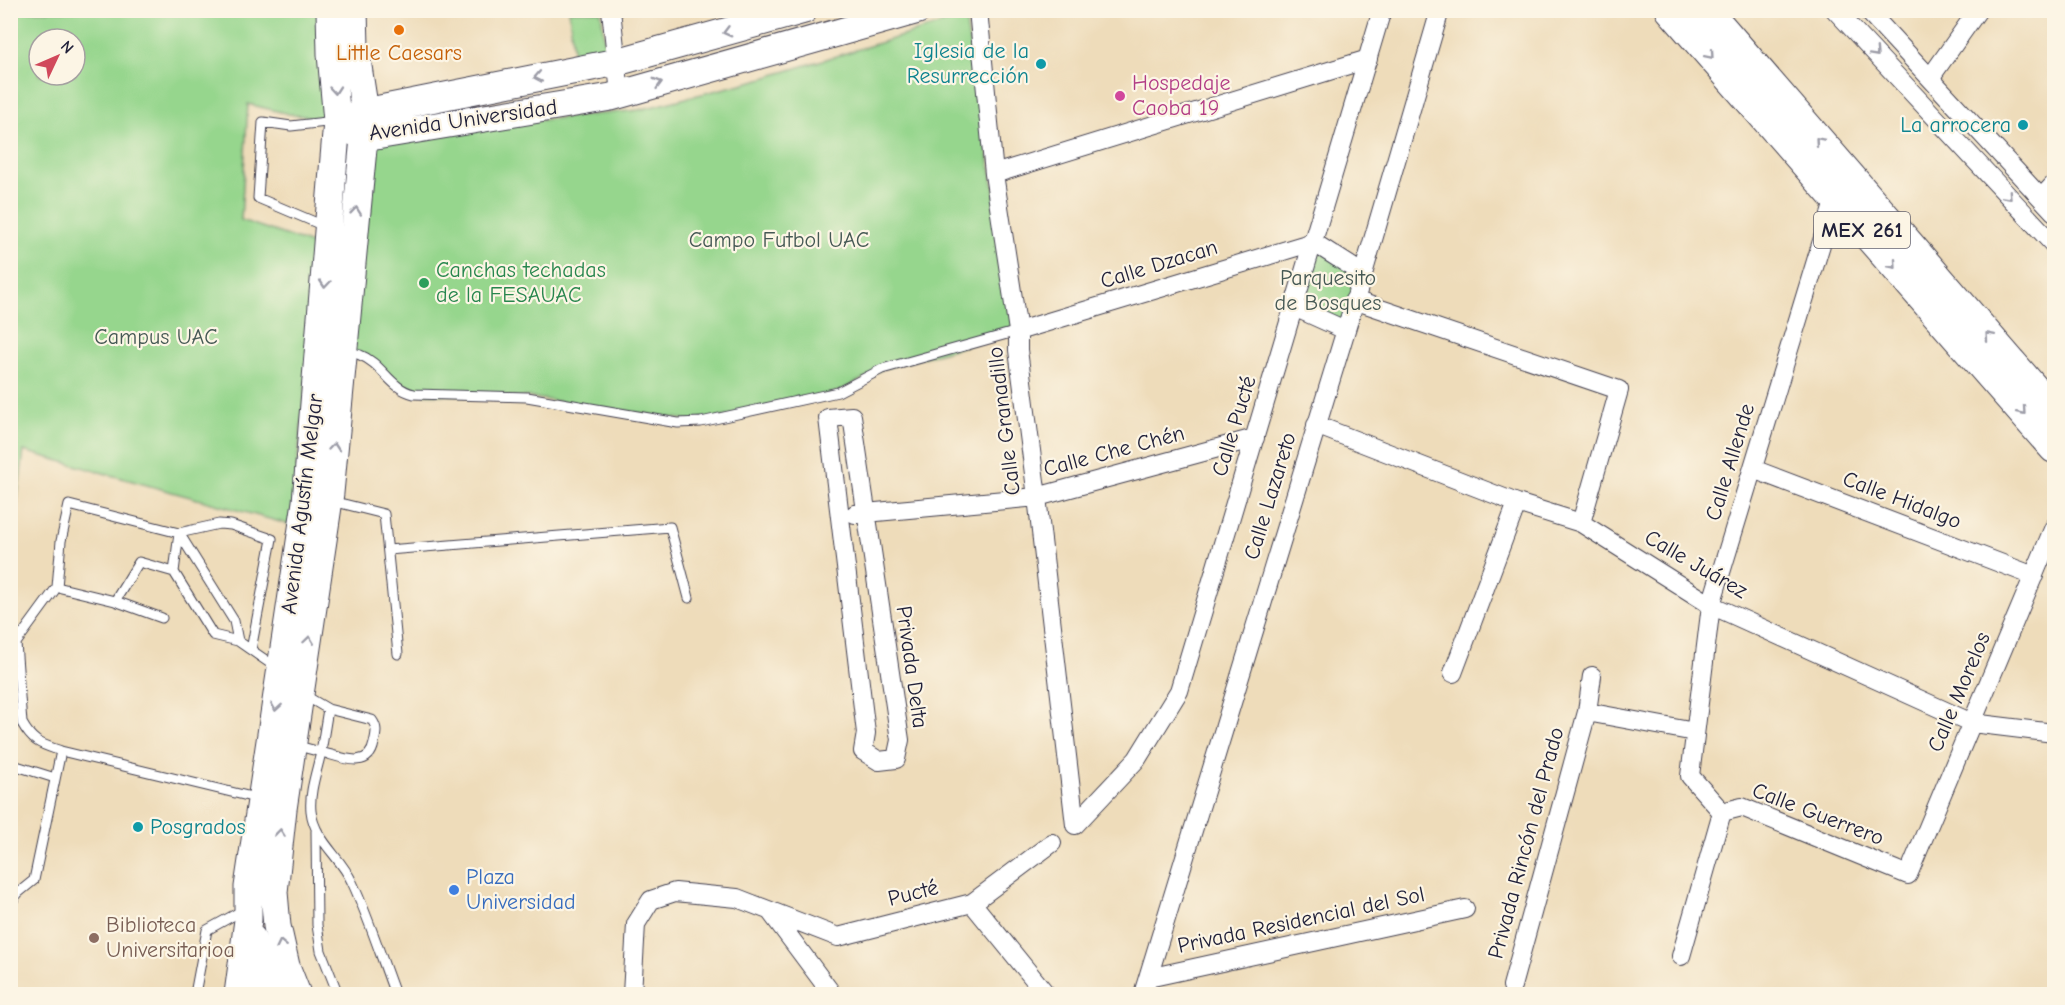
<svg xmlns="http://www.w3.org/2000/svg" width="2065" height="1005" font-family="'Comic Neue',sans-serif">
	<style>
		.green { fill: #96d68d; stroke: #5c7c64; stroke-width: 1.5; fill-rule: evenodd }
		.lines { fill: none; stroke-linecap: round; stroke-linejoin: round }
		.lane-casing { stroke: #413e4e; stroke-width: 11 }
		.street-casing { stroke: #413e4e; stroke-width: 20 }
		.secondary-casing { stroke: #413e4e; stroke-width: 29 }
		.primary-casing { stroke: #413e4e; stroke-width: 32 }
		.lane { stroke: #fff; stroke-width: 9 }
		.street { stroke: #fff; stroke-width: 18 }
		.secondary { stroke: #fff; stroke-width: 27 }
		.primary { stroke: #fff; stroke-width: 30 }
		.oneway { stroke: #9c9ca7 }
		.food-dot { fill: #e8710a; stroke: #fcf5e5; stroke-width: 2 }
		.culture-dot { fill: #0f9aa8; stroke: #fcf5e5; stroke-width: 2 }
		.hotel-dot { fill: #d1479c; stroke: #fcf5e5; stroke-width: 2 }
		.leisure-dot { fill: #2e9e5b; stroke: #fcf5e5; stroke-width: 2 }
		.shop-dot { fill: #3f7fe0; stroke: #fcf5e5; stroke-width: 2 }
		.education-dot { fill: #8d6e63; stroke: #fcf5e5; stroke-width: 2 }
		.labels { text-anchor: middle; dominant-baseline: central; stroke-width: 4.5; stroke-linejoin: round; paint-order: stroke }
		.shield { fill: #fcf5e5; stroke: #63616e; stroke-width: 1.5 }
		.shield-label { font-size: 21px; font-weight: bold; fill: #22223b }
		.culture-label { font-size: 22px; fill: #0d838f; stroke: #fcf5e5; text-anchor: end }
		.food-label { font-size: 22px; fill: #c56008; stroke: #fcf5e5 }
		.hotel-label { font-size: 22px; fill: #b23c85; stroke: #fcf5e5; text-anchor: start }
		.street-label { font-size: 22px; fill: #22223b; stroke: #fcf5e5 }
		.park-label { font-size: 22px; fill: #455854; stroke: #fcf5e5 }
		.leisure-label { font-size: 22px; fill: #27864d; stroke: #fcf5e5; text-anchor: start }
		.shop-label { font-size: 22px; fill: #366cbe; stroke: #fcf5e5; text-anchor: start }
		.education-label { font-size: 22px; fill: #785e54; stroke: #fcf5e5; text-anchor: start }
	</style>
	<rect width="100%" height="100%" fill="#fcf5e5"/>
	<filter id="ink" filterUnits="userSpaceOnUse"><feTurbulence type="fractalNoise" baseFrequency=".0167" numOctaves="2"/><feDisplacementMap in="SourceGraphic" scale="12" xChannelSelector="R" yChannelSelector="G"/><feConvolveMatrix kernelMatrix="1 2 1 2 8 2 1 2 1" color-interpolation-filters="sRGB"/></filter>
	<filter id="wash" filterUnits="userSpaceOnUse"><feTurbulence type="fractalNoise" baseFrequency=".008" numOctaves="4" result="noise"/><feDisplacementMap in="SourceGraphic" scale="24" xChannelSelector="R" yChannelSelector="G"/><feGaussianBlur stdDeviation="1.35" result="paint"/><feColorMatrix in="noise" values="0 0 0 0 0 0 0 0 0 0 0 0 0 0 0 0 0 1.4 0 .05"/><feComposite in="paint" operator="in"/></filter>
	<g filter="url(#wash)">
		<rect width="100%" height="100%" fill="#eedcba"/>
		<!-- green -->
		<path class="green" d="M11,11h322l4,110 -48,-7 -41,-10 -7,116 79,27 -29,278 -267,-74 -13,93zM39,39h36v36h-36z
			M569,11h32l5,44 -32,4z
			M965,17l53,314 -136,38 -44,23 -137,30 -174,-25 -113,-3 -53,-39 -18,-4 21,-213 275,-28 118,-30z
			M1315,246l43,29 -14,52 -47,-21z"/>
	</g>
	<g filter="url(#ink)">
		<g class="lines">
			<!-- lane casing -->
			<g class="lane-casing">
				<path id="lane" d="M324,226l-66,-28 5,-76 28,4 44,-5
					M346,352c4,1 10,1 14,3 22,8 30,34 54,39l113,3 151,26 23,-1 137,-30 44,-23 136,-38
					M332,501l52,13 14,140
					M388,550l282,-23 19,71
					M57,587l4,-46 8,-36 110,28 -5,39
					M115,601l47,17
					M238,641l-4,-20 -55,-88 40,-9 12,1 41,14 -21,111
					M304,695l24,14 44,11c6,8 4,14 2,23 -5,28 -33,14 -53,9l7,-43
					M294,745l27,7c-4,19 -12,40 -10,59 3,29 30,46 41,71 17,36 29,75 43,112
					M61,751c-20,-7 -28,-8 -39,-28l-6,-80 41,-56 58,14 24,-39 35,10 39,63 25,6 39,27
					M10,764l45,14
					M316,831l1,94 4,26 17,43
					M10,904l8,-11 16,-13 27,-129 199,48
					M195,994l12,-64 38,-21"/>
			</g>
			<!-- street casing -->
			<g class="street-casing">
				<path id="street" d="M611,10l9,84
					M978,10l16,164 24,157v19l19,147 38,328
					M1835,10l219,235
					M1867,10l187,202
					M1930,78l48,-68
					M994,174l374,-115
					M1837,192l-126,413 -21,171 32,36 20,-5 166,68 146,-348
					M2041,198l13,-14
					M1354,300l265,90 -38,133
					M1294,307l51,23
					M1018,331l295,-89 50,32
					M852,416l48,324 -4,19 -17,2 -16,-10 3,-18 -38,-315z
					M1316,425l201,78 64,20 130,82 261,118 82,10
					M1753,469l281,107
					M855,514l182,-17 218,-59
					M1453,673l64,-170
					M1587,712l108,20
					M1075,825l62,-66 42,-68 203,-681
					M972,903l74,91
					M770,911l62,83
					M1681,956l41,-144
					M1148,978l317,-69
					M1512,986l75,-274 5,-36
					M632,994l4,-70 15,-24 24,-8 62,6 101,39 134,-34 80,-60
					M1143,994l220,-720 77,-264"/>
			</g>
			<!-- secondary casing -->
			<g class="secondary-casing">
				<path id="secondary" d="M347,117l18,-5 252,-50 187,-52
					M348,128l16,10 247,-41 307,-87
					M252,938l9,38 7,18
					M238,994l10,-74v-33l58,-385 31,-381 -6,-67 -1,-44
					M297,994l-11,-28 -9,-40 -3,-34 9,-83 47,-316 34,-355 1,-26 -10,-65 -1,-37"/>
			</g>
			<!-- primary casing -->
			<g class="primary-casing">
				<path id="primary" d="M1671,10l383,438
					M1706,10l348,402"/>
			</g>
			<!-- lane -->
			<use href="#lane" class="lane"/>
			<!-- street -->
			<use href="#street" class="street"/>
			<!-- secondary -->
			<use href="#secondary" class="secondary"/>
			<!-- primary -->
			<use href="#primary" class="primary"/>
		</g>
		<!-- one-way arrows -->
		<defs><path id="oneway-chevron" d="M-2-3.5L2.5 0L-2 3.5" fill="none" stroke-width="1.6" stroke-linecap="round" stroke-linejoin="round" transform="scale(1.5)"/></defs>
		<g class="oneway">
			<use href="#oneway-chevron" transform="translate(727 32) rotate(165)"/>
			<use href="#oneway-chevron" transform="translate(1875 53) rotate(47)"/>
			<use href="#oneway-chevron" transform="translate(1710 55) rotate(49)"/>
			<use href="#oneway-chevron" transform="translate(538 77) rotate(169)"/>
			<use href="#oneway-chevron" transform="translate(658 83) rotate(-16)"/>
			<use href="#oneway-chevron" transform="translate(335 90) rotate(85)"/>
			<use href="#oneway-chevron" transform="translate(1819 141) rotate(-131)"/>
			<use href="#oneway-chevron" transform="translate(2008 196) rotate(47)"/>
			<use href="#oneway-chevron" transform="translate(356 211) rotate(-84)"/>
			<use href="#oneway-chevron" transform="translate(1893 265) rotate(49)"/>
			<use href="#oneway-chevron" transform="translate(325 284) rotate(95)"/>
			<use href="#oneway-chevron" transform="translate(1989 336) rotate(-131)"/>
			<use href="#oneway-chevron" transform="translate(2022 411) rotate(49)"/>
			<use href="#oneway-chevron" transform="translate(334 447) rotate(-85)"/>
			<use href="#oneway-chevron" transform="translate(309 640) rotate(-82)"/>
			<use href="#oneway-chevron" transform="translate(276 707) rotate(99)"/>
			<use href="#oneway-chevron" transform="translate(280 833) rotate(-84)"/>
			<use href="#oneway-chevron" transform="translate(281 944) rotate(-102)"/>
		</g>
	</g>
	<!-- markers -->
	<circle class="food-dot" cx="399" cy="30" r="6"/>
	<g class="culture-dot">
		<circle cx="1041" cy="64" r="6"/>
		<circle cx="2023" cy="125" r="6"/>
		<circle cx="138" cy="827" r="6"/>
	</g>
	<circle class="hotel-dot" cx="1120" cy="96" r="6"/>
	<circle class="leisure-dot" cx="424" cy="283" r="6"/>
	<circle class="shop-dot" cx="454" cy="890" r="6"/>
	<circle class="education-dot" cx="94" cy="938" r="6"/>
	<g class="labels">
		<!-- shield labels -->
		<rect class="shield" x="1814" y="212" width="96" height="36" rx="4.5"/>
		<g class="shield-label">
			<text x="1862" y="230">MEX 261</text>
		</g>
		<!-- culture labels -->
		<g class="culture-label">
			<text x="1029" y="51">Iglesia de la<tspan x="1029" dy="25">Resurrección</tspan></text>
			<text x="2011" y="125">La arrocera</text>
			<text x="150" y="827" text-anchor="start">Posgrados</text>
		</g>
		<!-- food labels -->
		<g class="food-label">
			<text x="399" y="53">Little Caesars</text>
		</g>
		<!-- hotel labels -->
		<g class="hotel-label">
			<text x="1132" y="83">Hospedaje<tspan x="1132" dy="25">Caoba 19</tspan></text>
		</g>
		<!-- street labels -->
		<g class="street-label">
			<text transform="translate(463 120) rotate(-8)">Avenida Universidad</text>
			<text transform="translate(1159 264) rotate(-17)">Calle Dzacan</text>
			<text transform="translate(1004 421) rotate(-97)">Calle Granadillo</text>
			<text transform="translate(1234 426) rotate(-73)">Calle Pucté</text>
			<text transform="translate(1114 451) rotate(-15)">Calle Che Chén</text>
			<text transform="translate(1730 462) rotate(-73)">Calle Allende</text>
			<text transform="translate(1270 496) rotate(-73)">Calle Lazareto</text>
			<text transform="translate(1902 500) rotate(21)">Calle Hidalgo</text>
			<text transform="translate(302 504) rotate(-83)">Avenida Agustín Melgar</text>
			<text transform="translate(1696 564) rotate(30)">Calle Juárez</text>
			<text transform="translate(912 667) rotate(82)">Privada Delta</text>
			<text transform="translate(1959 692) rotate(-67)">Calle Morelos</text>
			<text transform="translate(1818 814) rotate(21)">Calle Guerrero</text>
			<text transform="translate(1526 843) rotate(-75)">Privada Rincón del Prado</text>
			<text transform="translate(913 893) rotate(-14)">Pucté</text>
			<text transform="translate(1301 920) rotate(-12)">Privada Residencial del Sol</text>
		</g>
		<!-- park labels -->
		<g class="park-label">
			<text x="779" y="240">Campo Futbol UAC</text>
			<text x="1328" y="278">Parquesito<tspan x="1328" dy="25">de Bosques</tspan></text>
			<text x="156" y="337">Campus UAC</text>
		</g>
		<!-- leisure labels -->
		<g class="leisure-label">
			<text x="436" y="270">Canchas techadas<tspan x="436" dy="25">de la FESAUAC</tspan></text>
		</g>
		<!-- shop labels -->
		<g class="shop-label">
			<text x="466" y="877">Plaza<tspan x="466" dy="25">Universidad</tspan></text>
		</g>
		<!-- education labels -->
		<g class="education-label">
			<text x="106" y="925">Biblioteca<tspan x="106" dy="25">Universitarioa</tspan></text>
		</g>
	</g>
	<!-- margin -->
	<rect width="2065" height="1005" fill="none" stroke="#fcf5e5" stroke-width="36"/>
	<!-- north arrow -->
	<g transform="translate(57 57) rotate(46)"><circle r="28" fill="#fcf5e5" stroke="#a5a1a1" stroke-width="1.5"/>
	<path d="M0-4.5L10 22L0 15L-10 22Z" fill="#d1495b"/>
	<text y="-9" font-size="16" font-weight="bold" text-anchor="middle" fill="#22223b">N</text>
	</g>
</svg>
